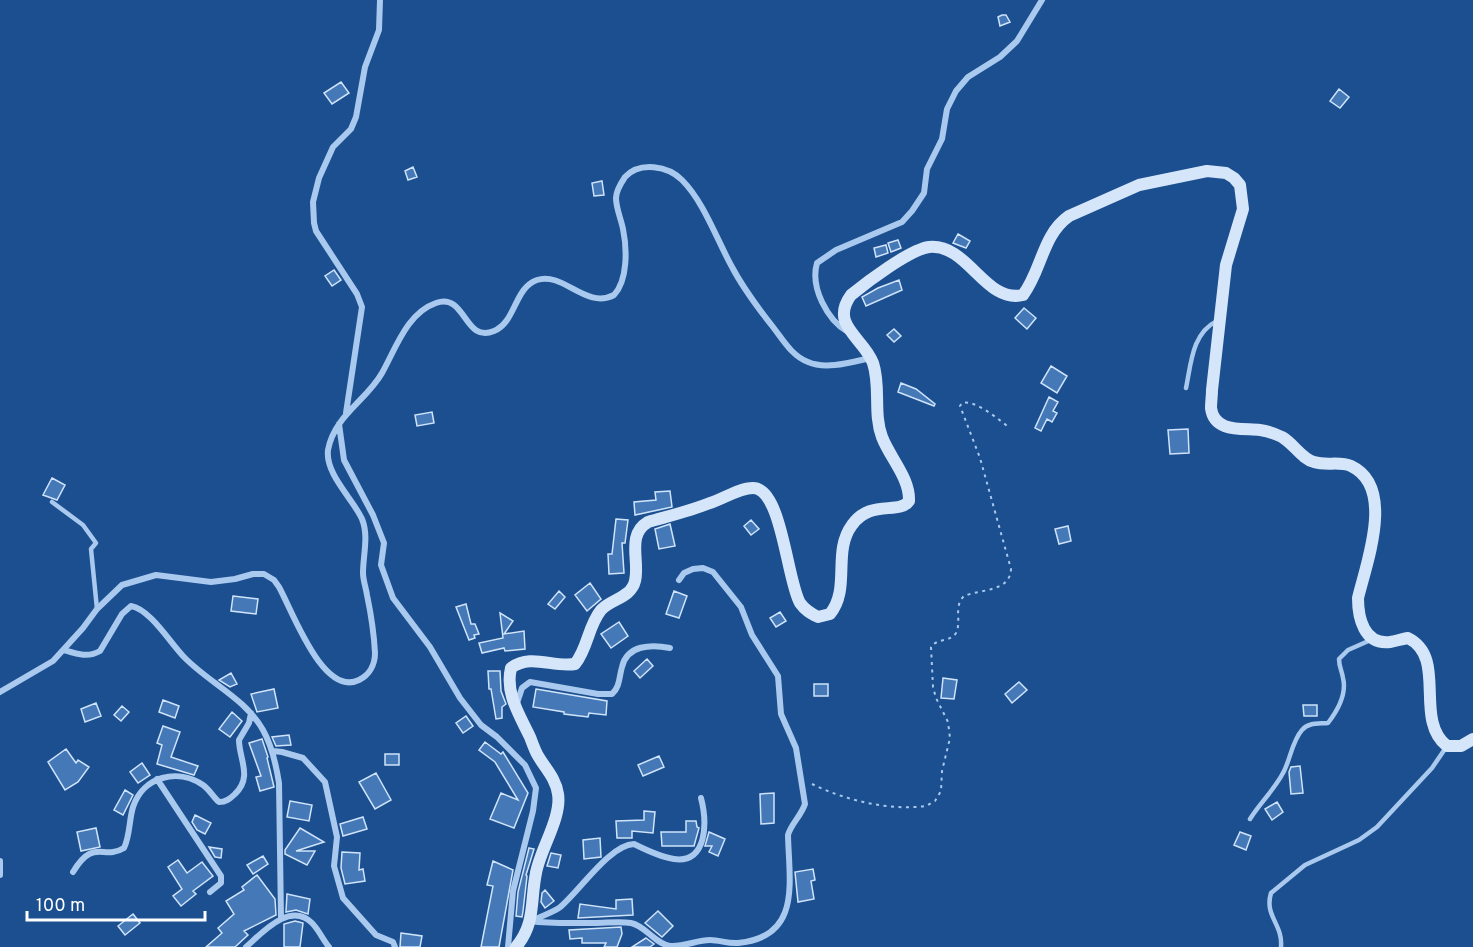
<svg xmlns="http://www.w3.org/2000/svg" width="1473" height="947" font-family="Overpass,sans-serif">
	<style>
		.building { fill: #4478b7; stroke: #cfe3fa; stroke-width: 1.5 }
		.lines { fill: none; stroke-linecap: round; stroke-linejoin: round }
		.path { stroke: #a9c9ee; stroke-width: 2; stroke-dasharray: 3 4.5; stroke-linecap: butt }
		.lane { stroke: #a9c9ee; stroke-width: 4.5 }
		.street { stroke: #a9c9ee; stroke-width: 6 }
		.secondary { stroke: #d6e6fa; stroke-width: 12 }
	</style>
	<rect width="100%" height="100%" fill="#1b4f8f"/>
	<!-- building -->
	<path class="building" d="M1002,15h4l4,7 -10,4 -2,-9z
		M341,82l8,11 -17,11 -8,-11z
		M1339,89l10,8 -9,11 -10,-7z
		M413,167l4,10 -9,3 -3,-9z
		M602,181l2,14 -10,1 -2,-13z
		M958,234l12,7 -4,7 -13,-5z
		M898,240l3,8 -10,4 -3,-9z
		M886,245l2,8 -12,4 -2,-9z
		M334,270l7,10 -9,6 -7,-10z
		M899,280l3,10 -36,16 -4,-9 16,-9z
		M1024,308l12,10 -9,11 -12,-11z
		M894,329l7,7 -7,6 -7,-7z
		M1051,366l16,10 -10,17 -16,-10z
		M901,383l15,6 19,15 -1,2 -36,-14z
		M1049,397l9,5 -5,9 4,2 -5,9 -5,-3 -6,12 -6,-3z
		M432,412l2,11 -17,3 -2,-11z
		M1188,429l1,24 -19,1 -2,-24z
		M52,478l13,7 -8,15 -14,-5z
		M670,491l2,16 -37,8 -1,-13 22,-2 -1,-8z
		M616,519l12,1 -3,23h-3l2,30 -15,1 -1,-20h4z
		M751,520l8,9 -8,6 -7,-9z
		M670,524l5,22 -16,3 -4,-20z
		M1068,526l3,15 -12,3 -4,-15z
		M590,583l11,16 -14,12 -12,-16z
		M559,591l6,6 -10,12 -7,-5z
		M674,591l13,5 -8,22 -13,-4z
		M233,596l25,3 -2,15 -25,-3z
		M466,604l5,20h4l4,10 -5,1 1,3 -6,2 -13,-33z
		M780,612l6,9 -10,6 -6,-9z
		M500,613l13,8 -9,13 20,-3 1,18 -20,2 -1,-3 -22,5 -3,-10 24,-5z
		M619,622l9,14 -17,12 -10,-14z
		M647,659l6,7 -13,12 -6,-7z
		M488,671h12l1,20 5,13 -4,3v11l-6,1 -5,-30h-2z
		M231,673l6,11 -7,3 -11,-7z
		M943,678l14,2 -3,19 -13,-1z
		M1019,682l8,8 -15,13 -7,-9z
		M814,684h14v12h-14z
		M274,689l4,19 -21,4 -6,-18z
		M536,689l71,12 -1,14 -17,-2 -1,4 -24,-3v-2l-31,-5z
		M163,700l16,6 -4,12 -16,-6z
		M96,703l5,13 -16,6 -4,-13z
		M1303,705h14v11h-13z
		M122,706l7,6 -8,9 -7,-6z
		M232,712l10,9 -12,16 -11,-8z
		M466,716l7,10 -10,7 -7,-10z
		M163,726l17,6 -9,25 27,9 -4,9 -37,-11 5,-19 -5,-2z
		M289,735l2,10 -15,1 -4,-9z
		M262,739l6,18 -1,1 7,29 -14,4 -4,-14 5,-1 -12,-33z
		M485,742l16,12 2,-2 25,41 -14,35 -24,-9 11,-26 17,7 -23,-38 -16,-12z
		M66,749l10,14 2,-3 11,7 -11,15 -13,8 -17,-28z
		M385,754h14v11h-14z
		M659,756l5,11 -21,9 -5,-11z
		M142,763l8,12 -12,8 -8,-11z
		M1300,766l3,27 -12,1 -2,-22 2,-5z
		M376,773l15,27 -16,9 -16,-27z
		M125,790l8,5 -10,20 -9,-5z
		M774,793v30l-13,1 -1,-30z
		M290,801l22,4 -3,16 -22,-4z
		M1277,802l6,10 -11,8 -7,-11z
		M644,811l11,1 -2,21 -21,-2v7h-15l-1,-17 28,-1z
		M195,815l16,8 -6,11 -8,-4 -5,-8z
		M363,817l4,12 -24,7 -3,-12z
		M686,821h10l1,6 2,1 -5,18h-32l-1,-14h25z
		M96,828l4,19 -19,4 -4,-19z
		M300,828l24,14 -28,9h19l-8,14 -22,-11v-4z
		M709,832l16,7 -7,17 -9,-4 3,-6h-7z
		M1240,832l11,4 -5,14 -12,-5z
		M600,838l1,19 -17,2 -1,-19z
		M209,847l13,2 -1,9 -6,-1z
		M529,848l5,1 -8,26 1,1 -4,35 -1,6 -6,-1 2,-24z
		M342,852l18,1 -1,17 4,-1 2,12 -20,3 -4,-16z
		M551,853l10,2 -3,13 -11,-2z
		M263,856l5,8 -15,10 -6,-9z
		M178,860l9,13 15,-11 11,14 -20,15 3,3 -15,12 -8,-10 9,-7 -14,-22z
		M493,861l20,9 -14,77h-18l12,-61 -6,-1z
		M813,869l2,11 -4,1 3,18 -16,3 -3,-30z
		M257,875l18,24 1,16 -32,16 4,4 -13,12h-29l16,-14 -4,-5 16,-14 -8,-13 18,-11 -2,-3z
		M545,890l9,11 -9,7 -4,-6 1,-9z
		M287,894l23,5 -2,15 -12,-4 -10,2z
		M632,899l1,16 -55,3 2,-14 36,5v-9z
		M658,911l15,15 -11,11 -17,-14z
		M133,914l7,9 -15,12 -7,-9z
		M295,921l8,2 -3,24h-16v-23z
		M621,927l1,7 -5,13h-13l2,-4h-24v-5l-12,1 -1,-9z
		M401,933l21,3 -2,11h-20z
		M646,938l8,6 -4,3h-18z"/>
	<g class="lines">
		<!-- path -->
		<path class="path" d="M812,784c33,16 76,27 114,22l9,-5 6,-10 1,-20 8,-33 -2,-16 -12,-24 -3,-11 -2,-40c6,-9 20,-5 25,-14 6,-12 -3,-26 8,-37 17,-7 46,-4 47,-27l-31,-111 -20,-52 2,-3c13,-4 37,17 48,25"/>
		<!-- lane -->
		<path class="lane" d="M1186,388c5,-24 6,-55 31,-67
			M52,502l31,23 13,18 -5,6 6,60
			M1250,819c10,-16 24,-29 33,-46 7,-12 9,-32 19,-43 7,-8 16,-6 26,-7 10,-13 19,-29 15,-45 -1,-7 -4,-11 -4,-19l9,-9 25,-11
			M1281,947c2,-23 -17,-31 -10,-54l34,-28 54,-25 18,-13 55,-59 15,-22"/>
		<!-- street -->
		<path class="street" d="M848,332c-21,-12 -38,-45 -31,-69l19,-13 66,-28 10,-11 12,-18 3,-24 15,-30 5,-30 9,-18 12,-14 32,-20 17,-16 25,-41
			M346,413l16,-106 -5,-13 -41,-63 -2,-8 -1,-21 6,-24 14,-31 18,-18 5,-12 9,-50 14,-37 1,-30
			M339,424l5,36 29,55 11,28 -3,22 12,33 37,49 30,51 21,27 16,12 28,28 11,23 -3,23 -20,80 -5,56
			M64,650c13,4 24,8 36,1l22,-37 9,-8c19,3 40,38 53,51 25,26 61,41 79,73 9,16 13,34 16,53l2,136
			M0,692l53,-31 30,-33 14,-19 25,-24 34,-10 55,7 24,-3 18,-5h11l10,6 5,7c13,23 44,111 80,93 10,-5 16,-15 16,-27 -1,-19 -4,-39 -8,-58 -1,-7 -4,-15 -4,-22 0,-18 6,-37 -1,-54 -9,-20 -37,-45 -34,-69 6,-34 39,-50 54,-77 14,-25 25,-60 54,-70 30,-11 28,41 58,28 22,-9 20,-43 43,-51 26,-9 49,30 77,15 14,-15 13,-47 9,-66 -2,-10 -7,-21 -7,-31 0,-7 5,-15 9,-21 15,-16 43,-11 57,3 22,22 35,60 50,87 11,21 26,41 41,60 10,13 19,29 35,35 18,8 44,0 62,-4
			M517,703l5,-15 8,-6 68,12h14c8,-7 7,-17 10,-27 5,-22 29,-23 48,-19
			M273,751l9,1 21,6 22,24 12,55 -3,29 9,32 33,37 17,7 2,5
			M157,779l64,97v7l-11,9
			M0,861v14
			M73,872c21,-35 30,-11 51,-24 6,-12 5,-28 9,-41 10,-31 45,-39 70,-22 7,5 10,12 16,17 7,0 11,-3 16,-8 18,-17 4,-35 4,-54l10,-17 2,-10
			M533,920c9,-4 18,-7 26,-12 20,-16 50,-63 75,-64 12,6 26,13 40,15 34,5 33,-38 27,-61
			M530,921c21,3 42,2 64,2 12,0 25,-2 37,0 15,3 23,20 39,23 14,1 27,-6 40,-6 10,0 18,4 28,3 64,-6 51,-61 50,-108 3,-11 13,-19 17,-31l-9,-56 -15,-34 -3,-38 -26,-41 -11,-28 -28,-35 -10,-4 -10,1 -9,4 -5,7
			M246,947c16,-14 44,-46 66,-24 7,7 11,17 17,24"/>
		<!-- secondary -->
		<path class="secondary" d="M516,947c20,-24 14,-45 20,-74 4,-23 26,-56 22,-79 -2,-16 -14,-27 -21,-40 -3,-6 -5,-12 -7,-17 -11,-23 -25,-44 -19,-69 20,-15 42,0 64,-4 13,-16 13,-38 26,-54 10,-11 30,-12 34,-29 5,-20 -9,-46 13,-59 21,-6 42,-11 62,-19 13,-4 29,-15 43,-15 29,0 34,93 47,115 5,7 10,10 18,14l12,-3c21,-26 2,-62 22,-89 18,-26 47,-10 57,-24 1,-23 -19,-43 -27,-64 -9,-24 -1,-50 -9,-74 -9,-25 -44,-38 -22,-68 16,-13 58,-45 78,-48 39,-4 56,57 94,48 19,-25 19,-60 46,-79l70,-31 68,-14 19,2 8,5 6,7 3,24 -17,56 -14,125c0,6 -1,12 -1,18 3,25 32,20 49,22 8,1 16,4 22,7 12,7 20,22 32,25 12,4 26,-1 37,4 45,21 15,98 7,132 0,20 6,47 32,44 6,-1 12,-3 18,-4 40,20 5,81 39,108h14l12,-7"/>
	</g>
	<!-- scale -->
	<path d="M27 911v9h178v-9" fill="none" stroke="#ffffff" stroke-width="3"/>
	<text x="36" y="911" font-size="18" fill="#ffffff" stroke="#1b4f8f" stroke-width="4.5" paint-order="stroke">100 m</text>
</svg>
